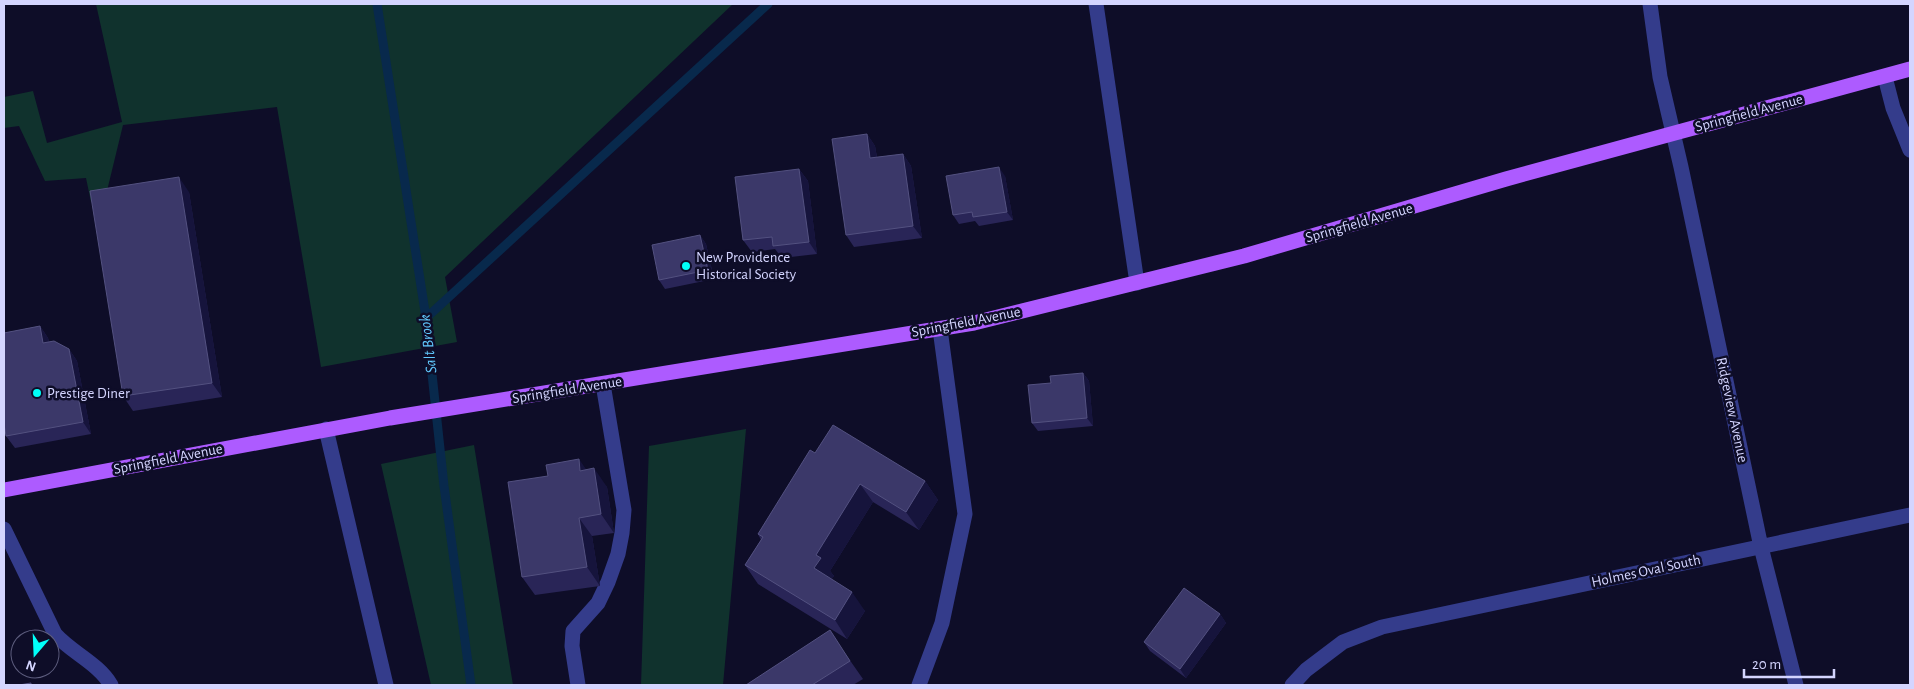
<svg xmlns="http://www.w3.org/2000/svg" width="1914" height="689" font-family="'Alegreya Sans',sans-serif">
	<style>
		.green { fill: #10322d }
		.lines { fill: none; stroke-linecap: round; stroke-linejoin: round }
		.stream { stroke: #08294c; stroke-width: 9 }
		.minor { stroke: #343c8b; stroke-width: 15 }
		.major { stroke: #ad5bff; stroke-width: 15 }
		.wall { fill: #292557 }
		.shaded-wall { fill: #16143c }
		.building { fill: #3b3869; stroke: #535180 }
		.poi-dot { fill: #00fff8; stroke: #0e0d28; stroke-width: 2 }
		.labels { text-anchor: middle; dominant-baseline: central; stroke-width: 5; stroke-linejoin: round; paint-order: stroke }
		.street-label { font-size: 15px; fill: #d4d5ff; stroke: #0e0d28 }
		.poi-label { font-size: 15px; fill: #d4d5ff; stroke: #0e0d28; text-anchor: start }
		.water-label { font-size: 16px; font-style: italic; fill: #62caff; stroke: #0e0d28 }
	</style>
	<rect width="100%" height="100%" fill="#0e0d28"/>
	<!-- green -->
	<path class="green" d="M96,4h637l-288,273 12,65 -136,25 -44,-260 -154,18 -18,74 -14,3 -5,-24 -41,3 -26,-55 -15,2v-31l29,-6 14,52 75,-21z
		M746,429l-23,256h-82l8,-239z
		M474,445l39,240h-82l-50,-221z"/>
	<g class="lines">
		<!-- stream -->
		<path class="stream" d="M377,4l49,314 18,168 27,199
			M426,318l342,-314"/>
		<!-- minor -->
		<path class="minor" d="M1096,4l41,279
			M1650,4l10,73 21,90 80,380 35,138
			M1885,77l8,31 17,42
			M326,429l60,256
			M4,529l51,105c17,19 43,29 56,51
			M578,685l-6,-39 1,-15 25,-28 10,-21 10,-28 4,-21 2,-23 -21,-126
			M919,685l23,-62 23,-109 -25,-185
			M1292,685l14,-15 37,-28 39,-15 528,-112"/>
		<!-- major -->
		<path class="major" d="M4,490l386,-72 584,-95 270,-67 262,-77 404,-110"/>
	</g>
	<!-- wall -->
	<path class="wall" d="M867,134l8,12 2,11 26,-3 8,12 11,72 -68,9 -8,-12z
		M799,169l9,12 9,73 -35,4 -7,-9 -23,3 -9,-12z
		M1005,176l8,44 -34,6 -4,-5 -16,3 -6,-9z
		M189,192l33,205 -89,14 -10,-15z
		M700,235l6,9 8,35 -49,10 -6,-9z
		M40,326l8,12 1,4 20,7 8,12 14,73 -76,14 -9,-12v-3h-2v-100z
		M1083,373l6,8 4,45 -55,5 -6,-8 19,-40z
		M815,453l110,28 13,19 -19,30 -46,-28 -43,69 4,5 -3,3 34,32 -18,28 -89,-55 -13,-19 16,-25 -3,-6z
		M586,470l21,17 7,46 -22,3 8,50 -65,9 -13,-18z
		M1220,614l6,9 -40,55 -36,-27 -6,-9z
		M842,649l21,30 -10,6h-107z"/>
	<!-- shaded-wall -->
	<path class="shaded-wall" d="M867,134l8,12 4,24 -9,-12z
		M903,154l8,12 11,72 -9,-12z
		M999,167l6,9 8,44 -6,-8z
		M799,169l9,12 9,73 -8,-12z
		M179,177l10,15 33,205 -10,-14z
		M700,235l6,9 8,35 -6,-9z
		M40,326l8,12 4,17 -9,-12z
		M69,349l8,12 14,73 -8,-12z
		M1083,373l6,8 4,45 -6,-8z
		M579,459l13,19 -12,-7z
		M594,468l13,19 7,46 -13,-19z
		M925,481l13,19 -19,30 -13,-18z
		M860,484l13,18 -43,69 4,5 -7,11 -13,-19 2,-13z
		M579,518l13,18 8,50 -13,-19z
		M852,592l13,19 -18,28 -12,-19z
		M1220,614l6,9 -40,55 -6,-9z"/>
	<!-- building -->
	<path class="building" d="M867,134l3,24 33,-4 10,72 -67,9 -14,-96z
		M999,167l8,45 -34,5 -1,-5 -19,3 -7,-39z
		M799,169l10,73 -36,4 -1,-9 -29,3 -8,-63z
		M179,177l33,206 -89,13 -33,-205z
		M700,235l8,35 -49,10 -7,-35z
		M40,326l3,17 11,-2 15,8 14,73 -77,14 -2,-12v-91z
		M1083,373l4,45 -55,5 -4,-38 23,-2 -1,-7z
		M833,425l92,56 -19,31 -46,-28 -44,71 5,3 -7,10 38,24 -17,28 -90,-55 18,-28 -5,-3 52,-84 5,3z
		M579,459l1,12 14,-3 7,46 -22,4 8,49 -65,10 -14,-95 40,-6 -2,-11z
		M1184,588l36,26 -40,55 -36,-27z
		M830,630l20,31 -38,24h-66z
		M31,683v2h-12z"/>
	<!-- markers -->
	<g class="poi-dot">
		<circle cx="686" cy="266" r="5"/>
		<circle cx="37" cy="393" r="5"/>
	</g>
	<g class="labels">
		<!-- street labels -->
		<g class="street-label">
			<text transform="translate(1749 113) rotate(-15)">Springfield Avenue</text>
			<text transform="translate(1359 223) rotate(-16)">Springfield Avenue</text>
			<text transform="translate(966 322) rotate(-11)">Springfield Avenue</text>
			<text transform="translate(567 390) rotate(-9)">Springfield Avenue</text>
			<text transform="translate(1732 410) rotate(78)">Ridgeview Avenue</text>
			<text transform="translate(168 459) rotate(-11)">Springfield Avenue</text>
			<text transform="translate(1646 571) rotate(-12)">Holmes Oval South</text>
		</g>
		<!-- poi labels -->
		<g class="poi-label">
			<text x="696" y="257">New Providence<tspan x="696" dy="17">Historical Society</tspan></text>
			<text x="47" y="393">Prestige Diner</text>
		</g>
		<!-- water labels -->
		<g class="water-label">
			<text transform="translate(428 344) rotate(-97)">Salt Brook</text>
		</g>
	</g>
	<!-- border -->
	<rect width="1914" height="689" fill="none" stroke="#d4d5ff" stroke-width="10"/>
	<!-- north arrow -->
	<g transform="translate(35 654) rotate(199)"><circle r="24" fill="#0e0d28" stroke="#5d5d7e"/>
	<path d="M0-4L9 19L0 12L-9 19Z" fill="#00fff8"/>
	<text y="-8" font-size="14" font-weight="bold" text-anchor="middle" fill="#d4d5ff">N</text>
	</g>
	<!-- scale -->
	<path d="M1744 669v8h90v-8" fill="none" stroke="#d4d5ff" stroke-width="2.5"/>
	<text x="1752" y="669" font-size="15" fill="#d4d5ff" stroke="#0e0d28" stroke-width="4" paint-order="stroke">20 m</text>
</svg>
